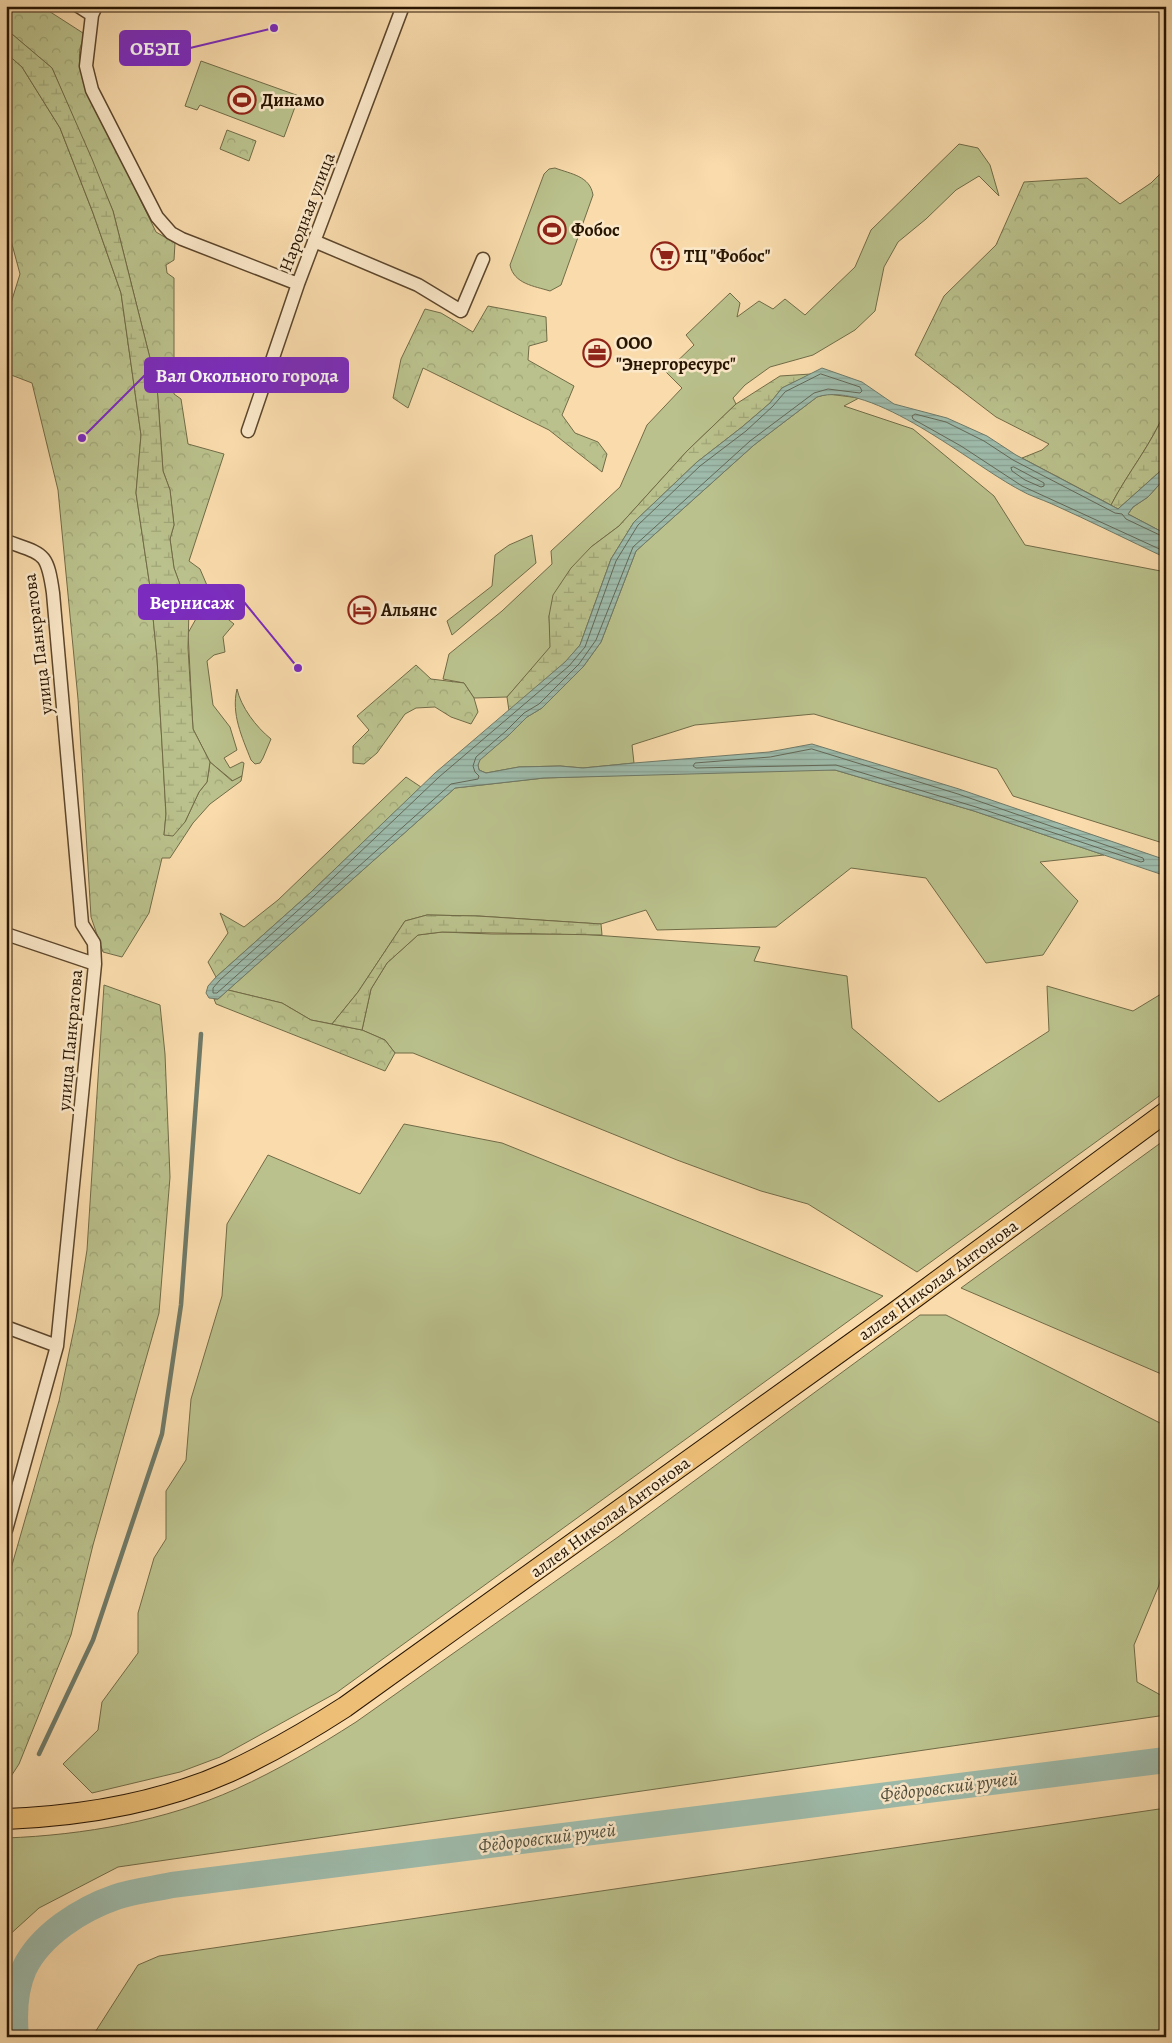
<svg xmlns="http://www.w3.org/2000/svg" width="1172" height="2043" font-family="Alegreya,serif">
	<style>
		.grass { fill: #bac18c; stroke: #716b47 }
		.forest { fill: url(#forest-crowns); stroke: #716b47 }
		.wetland { fill: url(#wetland-marsh); stroke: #716b47 }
		.water { fill: url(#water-rules); stroke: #6f7967 }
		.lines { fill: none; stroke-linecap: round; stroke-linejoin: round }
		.shore { stroke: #636856; stroke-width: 1 }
		.stream { stroke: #6f7967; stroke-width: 4.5 }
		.river { stroke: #9ebbab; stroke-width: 26 }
		.minor-casing { stroke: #5c462c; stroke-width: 15 }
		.primary-casing { stroke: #281502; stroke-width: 22 }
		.minor { stroke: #fbe8c9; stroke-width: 12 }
		.primary { stroke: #ecbe76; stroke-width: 20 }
		.labels { text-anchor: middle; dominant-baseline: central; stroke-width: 5; stroke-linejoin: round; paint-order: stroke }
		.poi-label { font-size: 18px; font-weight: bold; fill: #281502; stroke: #fbe8c9; text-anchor: start }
		.street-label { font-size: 18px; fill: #281502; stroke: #fbe8c9 }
		.water-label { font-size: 19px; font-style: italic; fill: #514f3d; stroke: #fbe8c9 }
		.leader { fill: none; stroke: #7b2cbf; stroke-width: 2 }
		.callout-dot { fill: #7b2cbf; stroke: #fbe8c9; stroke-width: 2 }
		.callout { fill: #7b2cbf; stroke: #7b2cbf; stroke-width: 2 }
		.callout-label { font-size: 19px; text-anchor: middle; font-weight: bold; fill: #fff }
	</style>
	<defs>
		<pattern id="forest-crowns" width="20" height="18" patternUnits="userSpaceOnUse" patternTransform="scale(1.25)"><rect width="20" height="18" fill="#bac18c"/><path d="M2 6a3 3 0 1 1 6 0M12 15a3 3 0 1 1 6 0" fill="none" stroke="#a0a577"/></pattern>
		<pattern id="wetland-marsh" width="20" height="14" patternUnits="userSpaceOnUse" patternTransform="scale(1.25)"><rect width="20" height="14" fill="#bac18c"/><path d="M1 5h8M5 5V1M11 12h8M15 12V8" fill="none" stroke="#a0a577"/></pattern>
		<pattern id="water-rules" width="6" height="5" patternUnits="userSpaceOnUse" patternTransform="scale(1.25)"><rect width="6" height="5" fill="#9ebbab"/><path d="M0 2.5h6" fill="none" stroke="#88a092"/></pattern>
	</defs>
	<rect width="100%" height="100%" fill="#f9dbac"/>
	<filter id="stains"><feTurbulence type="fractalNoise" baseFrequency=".004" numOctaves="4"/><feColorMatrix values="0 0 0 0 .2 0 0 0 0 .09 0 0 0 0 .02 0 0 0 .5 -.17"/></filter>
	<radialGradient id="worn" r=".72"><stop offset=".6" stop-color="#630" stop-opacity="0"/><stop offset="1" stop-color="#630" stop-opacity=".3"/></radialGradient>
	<!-- grass -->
	<path class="grass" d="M201,61l98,35 -15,41 -84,-32 -3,5 -12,-4z
		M959,144l19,4 12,17 9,31 -20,-20 -23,14 -30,29 -28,23 -14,25 -9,44 -20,19 -42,25 -43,12 -25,18 -12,13 3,6 -49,47 -68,75 -28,21 -42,69 2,31 -44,50 -33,1 -10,-15 -21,-4 6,-25 53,-43 50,-47 -1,-13 69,-64 27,-62 35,-37 -16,-16 28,-27 -8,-10 44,-42 10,10 -3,14 22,-16 14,8 12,-10 20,16 50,-48 16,-37z
		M555,168c16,6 35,8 38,27l-32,90 -11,6c-16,-5 -36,-7 -40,-26l34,-91 5,-5z
		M828,394l31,4 -15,8 69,23 81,67 31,49 141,27v272l-153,-48 -16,-27 -183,-55 -119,11 -63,20 2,18 -51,5 -23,-2 -41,1 -33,6 -7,-3 -1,-5 1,-5 30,-25 18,-18 15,-9 41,-41 18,-25 35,-91 118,-106 63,-48z
		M1166,477v57l-38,-20 5,-7 15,-10z
		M532,535l4,28 -84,72 -5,-14 45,-35 3,-31 14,-10z
		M209,604l25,20 -11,13 2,15 -11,3 -7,6 6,44 17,22 7,23 -13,8 6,10 12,-6 2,1 -2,13 -9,5 -23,-19 -17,-33 -5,-96 13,-23z
		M237,689c4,18 19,38 34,50l-8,19 -3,5 -5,1 -4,-4c-9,-23 -20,-46 -14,-71z
		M808,769l27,1 139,41 130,44 -64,7 38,39 -35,54 -57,8 -60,-85 -75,-10 -75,59 -119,3 -11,-20 -45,14 -123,-8 -51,-1 -22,6 -47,71 -26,32 -21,-4 -29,-17 -54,-13 227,-202 89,-10z
		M442,932l50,2h88l180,13 -6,14 93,15 5,52 87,74 110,-71 -2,-45 86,25 33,-20v100l-249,181 -109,-68 -47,-13 -84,-31 -264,-107h-18l-10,-13 -23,-10 9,-41 16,-26 31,-28z
		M404,1124l98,19 381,153 -547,397 -116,64 -40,15 -88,21 -29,-29 35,-34 4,-28 36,-49v-40l16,-55 12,-19v-48l20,-31 5,-61 31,-103 5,-72 41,-69 92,39z
		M1166,1139v237l-205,-88z
		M920,1315h26l220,111v124l-7,35 -25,60 3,37 29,16v17l-1048,152 -79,41 -33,30v-100c78,-3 159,-17 230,-49 42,-19 81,-42 120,-67l262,-185z
		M1166,1808v229h-1074l46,-72 21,-9z"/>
	<!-- forest -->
	<path class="forest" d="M6,6h35l42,27c1,7 -2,10 -3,16 -2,12 1,26 5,37l71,146 19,11 -1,17 -8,5 1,8 7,5v116l7,5 7,45 36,10 -35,107 11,8 9,21 -25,6 -10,-28 -4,-29 4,-14 -4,-35 -7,-19 -6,-85 -44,-175 -61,-143 -46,-39z
		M6,53l16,14 38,61 33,85 28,80 20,142 -5,58 14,94 7,71 9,156 -2,21 21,-13 14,-30 8,-10 3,-20 22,19 10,-5 -1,5 -31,23 -17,19 -23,35h-8l-13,55 -27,44 -19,-5 -12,-35 -13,-218 -20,-209 -26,-107 -26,-10v-54l14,-45 -14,-52z
		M227,130l29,11 -7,20 -29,-12z
		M1166,168v241c-14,35 -38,63 -55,96l-89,-47 20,-8 7,-6 -53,-27 -81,-62 29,-59 52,-51 28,-63 63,-4 33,26 31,-21z
		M488,306l58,11 1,24 -18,5 -1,14 46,26 -12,29 13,18 23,9 9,12 -5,18 -53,-42 -126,-62 -15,40 -15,-10 8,-39 24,-50 16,4 32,19z
		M416,665l15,14 33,4 10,15 4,14 -7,12 -20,-7 -16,-10 -19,1 -11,6 -28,39 -13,11 -11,-1v-17l16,-16 -12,-14z
		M406,777l15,10 -111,106 -94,84 -8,-15 20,-29 -8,-20 24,14 34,-27z
		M104,985l56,20 5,49 5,123 -11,136 -66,232 -22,90 -52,129 -13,20v-198l53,-185 17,-82 11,-69z
		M228,990l54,13 29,17 51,10 23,10 10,13 -10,18 -169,-67 -2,-5h4z"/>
	<!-- wetland -->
	<path class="wetland" d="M6,29l46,39 40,91 21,52 44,175 6,85 7,19 4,35 -4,14 4,29 15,41 -1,39 5,81 17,33 -3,20 -8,10 -14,30 -12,14 -9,-1 2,-21 -9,-156 -7,-71 -14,-94 5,-58 -20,-142 -28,-80 -33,-85 -38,-61 -16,-14z
		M811,374l-29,14 -12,15 -28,24 -45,35 -63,60 -23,37 -31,86 -15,18 -56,48 -2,-14 43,-50 -1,-31 4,-21 18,-27 20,-21 28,-21 68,-75 49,-47 44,-28z
		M1166,409v57l-48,43 -7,-4c17,-33 41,-61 55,-96z
		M427,915l51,1 123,8 1,11 -160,-3 -24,3 -31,28 -16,26 -9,41 -30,-6 26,-32 47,-71z"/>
	<!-- water -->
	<path class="water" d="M822,368l40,14 32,22 53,14 40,18 29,19 102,54 48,-43v11l-18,20 -15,10 -5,7 38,20v24c-38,-18 -76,-37 -114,-54 -11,-5 -22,-8 -32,-14 -48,-25 -149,-111 -203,-93l-63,48 -118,106 -35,91 -18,25 -41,41 -15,9 -18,18 -29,25 -2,5 1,5 7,3 33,-6 41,-1 23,2 51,-5 135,-11 43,-8 147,45 207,71v16l-192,-65 -139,-41 -291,8 -89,10 -237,211 -9,-1 -3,-5 2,-7 8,-9 94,-84 125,-120 130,-111 15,-17 31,-86 23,-37 63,-60 45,-35 28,-24 12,-15z"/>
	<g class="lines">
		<!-- shore -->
		<path class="shore" d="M821,374l39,13 2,4 -2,2 -32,-4 -14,4 -64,48 -117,106 -37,93 -17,24 -40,40 -15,9 -18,18 -30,26 -3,9 2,6 4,4 -1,3 -27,5 -234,209h-4v-5l7,-8 94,-84 125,-119 130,-111 16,-19 31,-86 22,-36 62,-59 46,-35 27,-25 12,-14z
			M1014,467l30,16v3l-3,1 -16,-7 -13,-9 -1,-3z
			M1166,538l-40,-19 -4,-5 -7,-1 -102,-53 -29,-19 -38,-19 -31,-8 -3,2 1,3 48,27 61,40 144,66
			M812,749l146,45 185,64 1,3 -3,1 -165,-55 -140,-42 -140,3 -3,-2 2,-3 75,-6z"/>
		<!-- stream -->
		<path class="stream" d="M39,1754l54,-114 69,-206 19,-129 20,-271"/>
		<!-- river -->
		<path class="river" d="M16,2037c-2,-22 -1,-48 8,-68 16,-34 57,-60 92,-72 17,-6 38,-8 56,-12l994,-125"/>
		<!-- minor casing -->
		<g class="minor-casing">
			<path id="minor" d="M78,6l14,9
				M96,6l-4,9 -6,51 6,24 65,127 14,16 11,6 116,45
				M314,241l104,44 43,26 22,-52
				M248,431l50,-147 105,-278
				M6,541c38,14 41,10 47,52l29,331 12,19 1,21 -38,382 -51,184
				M6,934l89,30
				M6,1327l51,19"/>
		</g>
		<!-- primary casing -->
		<g class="primary-casing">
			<path id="primary" d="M6,1819c76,-3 154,-16 223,-47 41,-19 79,-41 116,-65l549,-394 272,-201"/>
		</g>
		<!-- minor -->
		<use href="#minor" class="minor"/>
		<!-- primary -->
		<use href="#primary" class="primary"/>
	</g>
	<!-- icons -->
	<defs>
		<g id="stadium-ring" transform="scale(1.4375)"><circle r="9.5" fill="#fbe8c9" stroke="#8f2418" stroke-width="1.5"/><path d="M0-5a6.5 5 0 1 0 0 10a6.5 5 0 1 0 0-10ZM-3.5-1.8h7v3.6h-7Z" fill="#8f2418"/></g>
		<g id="supermarket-ring" transform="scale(1.4375)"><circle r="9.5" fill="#fbe8c9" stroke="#8f2418" stroke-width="1.5"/><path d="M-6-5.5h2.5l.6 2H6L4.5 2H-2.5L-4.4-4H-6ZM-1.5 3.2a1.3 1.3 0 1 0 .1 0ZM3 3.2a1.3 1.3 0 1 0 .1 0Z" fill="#8f2418"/></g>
		<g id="office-ring" transform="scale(1.4375)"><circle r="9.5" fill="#fbe8c9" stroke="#8f2418" stroke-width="1.5"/><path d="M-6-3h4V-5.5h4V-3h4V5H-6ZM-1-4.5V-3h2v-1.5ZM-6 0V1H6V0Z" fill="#8f2418"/></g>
		<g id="hotel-ring" transform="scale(1.4375)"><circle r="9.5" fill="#fbe8c9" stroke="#8f2418" stroke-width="1.5"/><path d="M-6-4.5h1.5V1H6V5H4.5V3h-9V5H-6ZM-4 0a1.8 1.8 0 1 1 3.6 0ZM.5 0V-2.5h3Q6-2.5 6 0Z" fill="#8f2418"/></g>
	</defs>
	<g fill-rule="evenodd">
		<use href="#stadium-ring" x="242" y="100"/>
		<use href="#stadium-ring" x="552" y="230"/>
		<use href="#supermarket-ring" x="665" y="256"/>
		<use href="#office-ring" x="597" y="353"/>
		<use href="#hotel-ring" x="362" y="610"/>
	</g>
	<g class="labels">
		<!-- poi labels -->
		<g class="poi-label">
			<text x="261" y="100">Динамо</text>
			<text x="571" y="230">Фобос</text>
			<text x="684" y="256">ТЦ "Фобос"</text>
			<text x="616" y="343">ООО<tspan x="616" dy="21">"Энергоресурс"</tspan></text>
			<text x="381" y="610">Альянс</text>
		</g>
		<!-- street labels -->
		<g class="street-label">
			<text transform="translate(307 212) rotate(-69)">Народная улица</text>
			<text transform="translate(38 644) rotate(-97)">улица Панкратова</text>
			<text transform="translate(70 1040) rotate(-85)">улица Панкратова</text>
			<text transform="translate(938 1280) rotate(-36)">аллея Николая Антонова</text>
			<text transform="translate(610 1517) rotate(-36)">аллея Николая Антонова</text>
		</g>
		<!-- water labels -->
		<g class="water-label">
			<text transform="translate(949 1787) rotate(-7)">Фёдоровский ручей</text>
			<text transform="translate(547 1838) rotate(-7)">Фёдоровский ручей</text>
		</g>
	</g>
	<!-- callouts -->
	<path class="leader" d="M274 28L190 48M82 438L145 375M298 668L244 602"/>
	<g class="callout-dot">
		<circle cx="274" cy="28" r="5"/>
		<circle cx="82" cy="438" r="5"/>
		<circle cx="298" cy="668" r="5"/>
	</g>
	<g class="callout">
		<rect x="120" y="31" width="70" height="34" rx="5"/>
		<rect x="145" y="358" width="203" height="34" rx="5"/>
		<rect x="139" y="585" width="105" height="34" rx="5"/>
	</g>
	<g class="callout-label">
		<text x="155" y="55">ОБЭП</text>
		<text x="247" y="382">Вал Окольного города</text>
		<text x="192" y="609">Вернисаж</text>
	</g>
	<!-- margin -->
	<rect width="1172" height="2043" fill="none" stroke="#f9dbac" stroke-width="25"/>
	<rect x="8" y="8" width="1157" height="2028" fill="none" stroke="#281502" stroke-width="2.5"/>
	<rect x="12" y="12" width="1147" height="2018" fill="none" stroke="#281502"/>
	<rect width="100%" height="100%" filter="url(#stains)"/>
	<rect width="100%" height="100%" fill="url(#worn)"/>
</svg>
